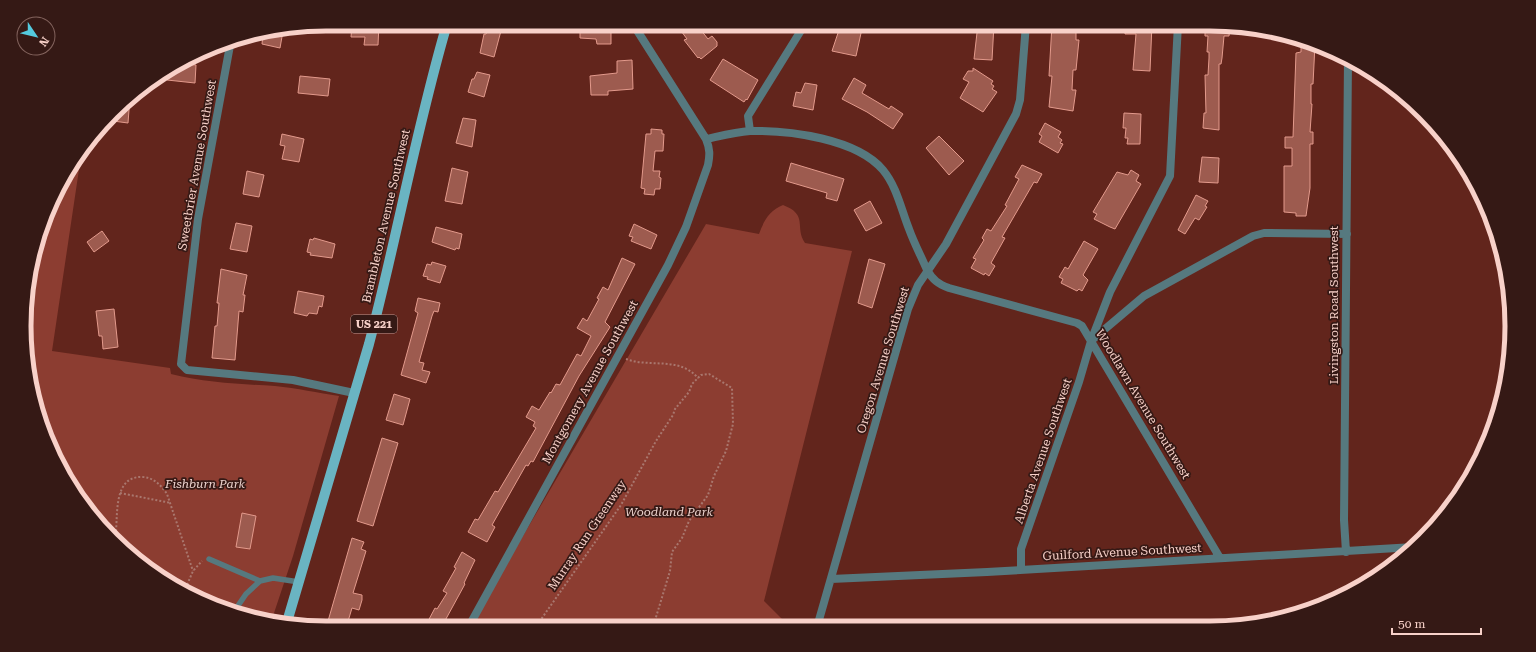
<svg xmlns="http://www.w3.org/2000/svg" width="1536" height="652" font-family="'Roboto Serif',serif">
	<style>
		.green { fill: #8c3d31 }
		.building { fill: #9d5b4f; stroke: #e39a8c }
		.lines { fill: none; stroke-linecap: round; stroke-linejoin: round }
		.path { stroke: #a9776e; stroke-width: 2; stroke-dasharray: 2 2; stroke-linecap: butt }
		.service { stroke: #56797f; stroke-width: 5.5 }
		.minor { stroke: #56797f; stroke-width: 8 }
		.primary { stroke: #6ab4c2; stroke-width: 10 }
		.labels { text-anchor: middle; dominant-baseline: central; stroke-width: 3.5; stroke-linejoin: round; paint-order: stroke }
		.shield { fill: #351915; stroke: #be9a93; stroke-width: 1 }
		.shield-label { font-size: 11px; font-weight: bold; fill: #f8d1c9 }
		.street-label { font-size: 12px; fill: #f8d1c9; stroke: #351915 }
		.park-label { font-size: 12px; font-style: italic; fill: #edd3ce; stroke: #351915 }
		.rim { fill: none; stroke: #f8d1c9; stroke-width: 5 }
	</style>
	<rect width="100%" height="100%" fill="#62251c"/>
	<!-- green -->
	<path class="green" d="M81,156l-29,195 118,17 1,6c35,9 70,10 104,12 22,2 43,7 64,10l-46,160 -21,63 -43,-7 -54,-24 -48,-35 -63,-76 -24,-54 -13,-57v-16l3,-1 -2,-14 2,-68 34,-92z
		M783,205c26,10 11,22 22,38l47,8 -88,350 26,26 -321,1 237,-404 53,10c5,-14 11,-24 24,-29z"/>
	<!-- building -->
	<path class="building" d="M352,24h27l-1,21h-14l1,-8h-14z
		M489,24l13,3 -8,30 -14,-4 4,-19h2z
		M580,24h31v20h-14l-1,-5 -16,-1z
		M676,24h20l12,15 4,-3 5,6v4l-16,13 -2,-2 -1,1 -14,-18 3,-1z
		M841,24h22l-7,32 -24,-5z
		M978,24h16l-2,36 -18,-1z
		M1052,24h24v16h3l-3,30h-3l-1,20h4l-3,21 -24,-4 3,-31h-3z
		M1125,24h27l-2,47 -17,-1 3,-36h-11z
		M1205,24l25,3 -1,9h-5l-2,22 -1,6h-2v66l-16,-2 1,-15h2l-1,-38h3l1,-17v-6h-2l1,-16h-3z
		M283,31l-3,17 -18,-4 1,-10z
		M1301,39l14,5 -2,40h-2v20h1l-2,28h3v12h-3v44l-4,28h-10v-3l-12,-1v-46h8v-18h-7v-11h8l3,-84 5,-1z
		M723,59l35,21 -11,20 -1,-1 -2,3 -34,-22z
		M632,60l1,29 -25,2v4h-17l-1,-19 27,-3v-12z
		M178,63l18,2 -1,18 -28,-3 1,-11z
		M973,68l20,13 -2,3 3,2 -2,3 5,3 -14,20 -23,-14 9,-16 -6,-3 5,-8h5z
		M477,72l13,3 -6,22 -16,-5 4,-13h2z
		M300,76l30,3 -2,17 -30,-3z
		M854,78l12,7 -4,8 27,16 2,-3 12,8 -10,15 -26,-17 -25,-13z
		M805,83l12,2 -4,25 -20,-4 3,-14 5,1z
		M130,97l-2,26 -15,-2 1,-6z
		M1124,113l17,1 -1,30h-13l1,-6h-3l1,-10h-3z
		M463,118l13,2 -4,27 -16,-4z
		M1045,123l16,9 -3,5 4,3 -2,3 3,1 -5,9 -19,-11 3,-6 -3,-2z
		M651,129l11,1v4h2l-1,17h-8l-2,20h7l-1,6 2,1 -1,11h-5l-1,6 -10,-1 1,-5 -4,-1 5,-54h5z
		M282,134l22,5 -5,23 -17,-3 3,-13 -5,-1z
		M939,136l25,25 -15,14 -23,-27z
		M1202,157l17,1 -1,25 -19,-1z
		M791,163l53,16 -7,22 -11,-3 1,-5 -41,-12z
		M1022,165l20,9 -5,9 -3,-1 -32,55 3,1 -14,25 4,3 -6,10 -4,-3 -1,2 -13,-7 5,-9 -3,-1 11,-18 -2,-2 5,-9 4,2 16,-25 -2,-1 14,-26 -4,-2z
		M452,168l16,4 -6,32 -17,-3z
		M1131,170l8,5 -3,6 5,3 -26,45 -5,-2 -16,-8 3,-5 -4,-2 24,-40 11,3z
		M247,171l17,4 -5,22 -16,-3z
		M1196,195l12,6 -3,5 2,1 -8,13 -4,-2 -10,16 -7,-4z
		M870,201l12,22 -16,8 -12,-21z
		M236,223l16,3 -5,26 -17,-3z
		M634,224l23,11 -6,14 -20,-8 2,-4 -4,-1z
		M436,227l26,7 -3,15 -3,-1 -1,2 -23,-8z
		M102,231l7,10 -15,11 -7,-10z
		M314,238l21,6 -3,14 -22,-3 1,-2 -4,-1 3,-13 3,1z
		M1084,241l14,8 -15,26 5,5 -6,11 -3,-2 -2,2 -16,-8 2,-4 -4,-2 6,-10 3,2z
		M622,258l13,6 -30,58 5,5 -31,49 -46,86 -2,-1 -3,5 -2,-1 -34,60 3,2 -8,15 -19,-10 7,-13 3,1 17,-29 3,1 38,-64 -3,-2 2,-4 -9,-5 6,-11 7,4 11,-18 1,1 5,-9 4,1 17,-31 4,2 10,-20 -14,-8 6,-10 4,3 12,-22 -2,-1 6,-11 5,3z
		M869,259l16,5 -13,44 -14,-5z
		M432,262l14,4 -6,17 -13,-4 1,-2 -5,-1 4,-12 4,1z
		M221,269l26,6 -4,20h2l-2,17 -4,-1 -4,49 -23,-2 3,-32h2l1,-11 1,-12h-2z
		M298,291l26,5 -2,11 -3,-1 -2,8 -8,-1 -2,3 -13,-3z
		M418,298l22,5 -2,9 -4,-1 -2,5 -13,46 5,1 -2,7 8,2 -4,11 -25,-8 17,-62 -3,-2z
		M114,309l4,38 -15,2 -1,-13h-3l-3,-25z
		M394,394l16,5 -7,26 -17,-5z
		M382,438l16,5 -25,83 -16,-5z
		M242,513l14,3 -6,33 -14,-2z
		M352,538l12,4 -3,7 5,2 -13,42 9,2v5l-3,10 -7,-2 -6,20h-20z
		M462,552l13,8 -11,23 1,1 -24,44h-14l2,-4 -2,-1 8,-15 2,1 10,-16 -4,-2 13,-23 -2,-1z"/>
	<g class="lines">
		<!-- path -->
		<path class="path" d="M626,359c24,9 53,-3 72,19
			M120,493l51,10
			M115,539c4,-19 -4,-63 27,-62 11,0 19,8 25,17l26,77
			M184,592l9,-21 9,-10
			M533,627l9,-9 79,-113 35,-64 17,-26 2,-6 14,-17 3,-8 9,-9 8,-1 23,14 1,36 -7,27 -12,25 -6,19 -19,26 -7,17 -10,14 -2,19 -17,56"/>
		<!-- service -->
		<path class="service" d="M209,559l51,22 13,-3 26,4
			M233,613l13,-19 14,-13"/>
		<!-- minor -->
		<path class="minor" d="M231,40l-33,179 -17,145 6,6 106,10 61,13
			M750,131l-2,-15 57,-92
			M706,139c14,-3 29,-7 44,-8 40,-1 107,8 133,39 14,17 18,39 26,59 5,14 12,27 18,41 6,10 11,14 22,18l128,35 5,3 138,232
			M1092,340l52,-44 109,-60 11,-3 83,1
			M1346,552l-2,-32 4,-461
			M1021,570v-21l58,-167 12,-41 19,-49 60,-116 8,-152
			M831,579l156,-7 427,-25
			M817,627l91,-318 10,-24 28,-41 70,-130 4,-14 6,-76
			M468,628l200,-363 18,-38 22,-62c2,-10 2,-16 -2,-26l-73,-115"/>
		<!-- primary -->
		<path class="primary" d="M287,622l82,-278c28,-106 47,-215 78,-320"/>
	</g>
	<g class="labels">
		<!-- shield labels -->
		<rect class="shield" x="351" y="315" width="46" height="18" rx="3"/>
		<g class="shield-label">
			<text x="374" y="324">US 221</text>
		</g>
		<!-- street labels -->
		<g class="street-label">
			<text transform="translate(197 165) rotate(-80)">Sweetbrier Avenue Southwest</text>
			<text transform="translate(386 216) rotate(-77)">Brambleton Avenue Southwest</text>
			<text transform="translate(1334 305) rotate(-90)">Livingston Road Southwest</text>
			<text transform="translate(883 360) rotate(-73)">Oregon Avenue Southwest</text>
			<text transform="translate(590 382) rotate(-61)">Montgomery Avenue Southwest</text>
			<text transform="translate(1143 404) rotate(59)">Woodlawn Avenue Southwest</text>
			<text transform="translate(1043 451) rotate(-71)">Alberta Avenue Southwest</text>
			<text transform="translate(587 535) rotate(-56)">Murray Run Greenway</text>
			<text transform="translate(1122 552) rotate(-3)">Guilford Avenue Southwest</text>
		</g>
		<!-- park labels -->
		<g class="park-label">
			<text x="205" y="484">Fishburn Park</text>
			<text x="669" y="512">Woodland Park</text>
		</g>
	</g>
	<!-- crop -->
	<path d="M0 0H1536V652H0ZM326 31H1210A295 295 0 0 1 1505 326V326A295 295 0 0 1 1210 621H326A295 295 0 0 1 31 326V326A295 295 0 0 1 326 31Z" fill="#351915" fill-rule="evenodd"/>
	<path class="rim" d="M326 31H1210A295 295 0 0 1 1505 326V326A295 295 0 0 1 1210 621H326A295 295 0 0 1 31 326V326A295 295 0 0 1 326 31Z"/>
	<!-- north arrow -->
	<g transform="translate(36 36) rotate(125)"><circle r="19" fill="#351915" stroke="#83635d"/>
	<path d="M0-3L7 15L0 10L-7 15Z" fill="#54cade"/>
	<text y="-6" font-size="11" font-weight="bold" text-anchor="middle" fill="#f8d1c9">N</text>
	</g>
	<!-- scale -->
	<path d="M1392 628v6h89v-6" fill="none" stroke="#f8d1c9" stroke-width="2"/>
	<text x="1398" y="628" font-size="12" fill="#f8d1c9" stroke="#351915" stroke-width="3" paint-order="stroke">50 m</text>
</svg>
